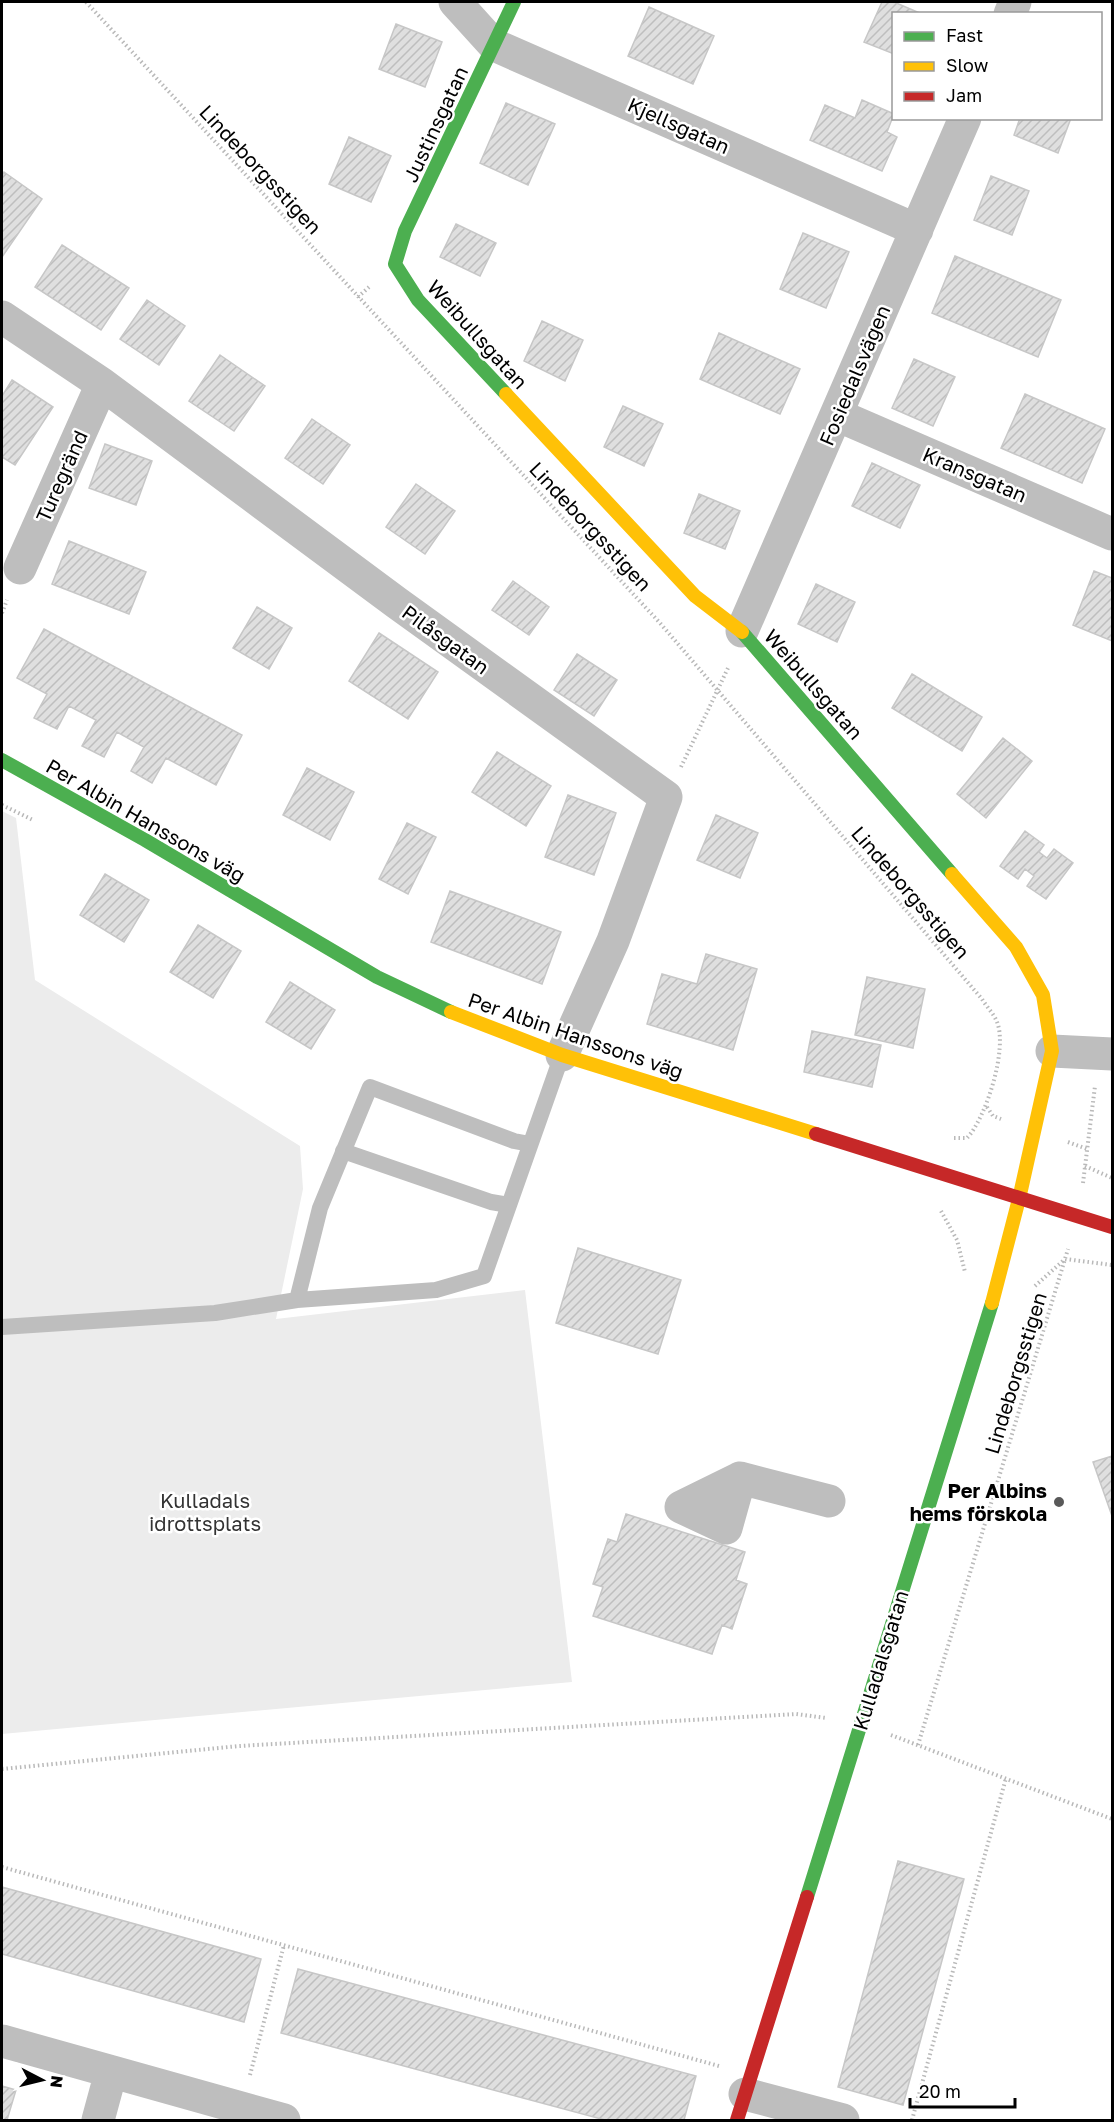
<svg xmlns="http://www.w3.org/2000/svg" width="1114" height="2122" font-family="'Golos Text',sans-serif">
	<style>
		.green { fill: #ececec }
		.building { fill: url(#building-hatch); stroke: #c7c7c7; stroke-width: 1.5 }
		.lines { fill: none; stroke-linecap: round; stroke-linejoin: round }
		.path { stroke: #b9b9b9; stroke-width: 4; stroke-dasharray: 1.5 3; stroke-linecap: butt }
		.lane { stroke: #bebebe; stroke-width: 16 }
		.street { stroke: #bebebe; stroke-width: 33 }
		.fast { stroke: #4caf50; stroke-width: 14 }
		.slow { stroke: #ffc107; stroke-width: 14 }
		.jam { stroke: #c62828; stroke-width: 14 }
		.poi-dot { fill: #595959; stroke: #fff; stroke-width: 2 }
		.labels { text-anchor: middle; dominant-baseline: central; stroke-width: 5; stroke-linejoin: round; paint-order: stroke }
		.street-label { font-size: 20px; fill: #000; stroke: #fff }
		.poi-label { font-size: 20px; font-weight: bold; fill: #000; stroke: #fff; text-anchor: end }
		.park-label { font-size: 20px; fill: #333; stroke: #fff }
	</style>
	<defs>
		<pattern id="building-hatch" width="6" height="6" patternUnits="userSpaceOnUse" patternTransform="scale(1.5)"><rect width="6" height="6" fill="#dfdfdf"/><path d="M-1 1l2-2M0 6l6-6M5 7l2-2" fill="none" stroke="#bebebe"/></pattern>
	</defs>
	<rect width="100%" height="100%" fill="#fff"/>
	<!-- green -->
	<path class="green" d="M2,811l14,7 19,162 265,166 3,43 -27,130 249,-29 47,392 -570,52z"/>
	<!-- building -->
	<path class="building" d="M882,2h12l28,12h-28v40l-30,-12z
		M649,7l65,29 -21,48 -65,-28z
		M396,24l46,18 -17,45 -46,-18z
		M862,100l32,14 -7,18 10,5 -15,34 -72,-31 15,-35 30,13z
		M506,103l49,21 -27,61 -48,-22z
		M1020,118h51l-13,35 -44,-18z
		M349,137l42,19 -20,46 -42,-18z
		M4,172l38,27 -40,58v-81z
		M991,176l38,15 -17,44 -38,-15z
		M456,224l40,19 -16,33 -40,-19z
		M803,233l46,19 -23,56 -46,-19z
		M62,245l67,43 -28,42 -66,-43z
		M955,256l106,44 -23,57 -106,-44z
		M147,300l38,26 -26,39 -39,-26z
		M542,321l41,19 -18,41 -41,-20z
		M719,333l81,36 -20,45 -80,-35z
		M220,355l45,31 -31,45 -45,-30z
		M914,359l41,18 -22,49 -41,-18z
		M12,380l41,27 -38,58 -13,-8v-61z
		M1025,394l80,35 -23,54 -81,-35z
		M623,406l40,18 -19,42 -40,-19z
		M312,419l38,26 -27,39 -38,-26z
		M105,444l47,17 -16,44 -47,-17z
		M872,463l48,22 -20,43 -48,-22z
		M416,484l39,27 -30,43 -39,-27z
		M699,494l41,17 -15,38 -41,-16z
		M69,541l77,31 -17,42 -77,-30z
		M1094,571l18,7v63l-39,-16z
		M513,581l36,26 -20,28 -37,-25z
		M816,584l39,18 -18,40 -39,-18z
		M257,607l35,21 -23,41 -36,-21z
		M44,629l198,106 -26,50 -50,-27 -14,25 -21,-12 13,-24 -27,-15 -13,25 -22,-11 14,-26 -27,-14 -12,23 -23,-11 13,-24 -30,-16z
		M379,633l59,39 -30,47 -59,-38z
		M577,654l40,26 -23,36 -40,-26z
		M912,674l70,43 -20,34 -70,-43z
		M1003,738l29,23 -46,57 -29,-24z
		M497,752l54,34 -25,40 -54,-34z
		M307,768l47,24 -24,48 -47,-25z
		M568,795l48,18 -22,62 -49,-18z
		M716,815l42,18 -18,45 -43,-18z
		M407,823l29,14 -28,57 -29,-15z
		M1025,831l19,14 -5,7 8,6 7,-9 19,14 -27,36 -19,-13 7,-10 -9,-7 -7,10 -18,-13z
		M105,874l44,26 -25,42 -44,-27z
		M450,891l111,41 -19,52 -111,-42z
		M198,925l43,26 -28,47 -43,-26z
		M706,954l51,15 -24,81 -86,-26 15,-50 35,10z
		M867,977l58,12 -12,59 -58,-13z
		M290,982l45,28 -24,39 -45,-27z
		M812,1031l69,14 -9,42 -68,-15z
		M578,1248l103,32 -23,74 -102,-31z
		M1112,1456v60l-19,-54z
		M626,1514l119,38 -9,28 11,4 -15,45 -10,-4 -10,29 -119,-38 10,-29 -10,-3 15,-45 9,3z
		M898,1861l66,18 -61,226 -65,-18z
		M2,1887l259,72 -17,63 -242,-68z
		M298,1969l398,107 -12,44h-79l-324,-87z
		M2,2086l14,4 -9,30h-5z"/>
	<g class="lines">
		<!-- path -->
		<path class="path" d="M86,2l574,621 322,376c4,7 12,15 15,23 11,27 -11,96 -30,116h-13
			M358,297l11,-10
			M2,613l5,-13
			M681,767l47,-99
			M2,805l31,15
			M987,1107l6,9 8,3
			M1068,1142l19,7
			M1085,1166l27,12
			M1083,1183l12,-97
			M941,1211l16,29 8,32
			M1035,1286l30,-27 47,6
			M891,1735l221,84
			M918,1745l150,-496
			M2,1769l237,-23 557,-32 30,4
			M2,1867l717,199
			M250,2075l34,-130
			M912,2120l94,-342"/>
		<!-- lane -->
		<path class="lane" d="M343,1151l148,51 18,3
			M297,1300l23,-92 50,-121 144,54 16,3
			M2,1327l213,-14 82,-13 139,-10 48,-14 78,-221"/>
		<!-- street -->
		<path class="street" d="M455,2l39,43 423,185
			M1010,14l5,-12
			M2,317l100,67 295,219 269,194 -53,144 -51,114
			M837,415l275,119
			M20,568l82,-184
			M742,631l223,-513
			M1052,1051l60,3
			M740,1478l-14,50 -45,-21 59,-29 89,23
			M2,2041l282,79
			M745,2094l98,26
			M98,2120l13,-48"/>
		<!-- fast -->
		<path class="fast" d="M506,394l-88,-94 -23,-36 10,-33 109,-229
			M742,632l210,242
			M2,760l143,80 232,137 74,35
			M807,1897l185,-594"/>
		<!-- slow -->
		<path class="slow" d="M506,394l189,202 47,36
			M952,874l64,73 27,48 9,56 -33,148 -27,104
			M451,1012l111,43 254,79"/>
		<!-- jam -->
		<path class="jam" d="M816,1134l296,93
			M737,2120l70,-223"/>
	</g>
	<!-- markers -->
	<circle class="poi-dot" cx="1059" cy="1502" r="6"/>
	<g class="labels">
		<!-- street labels -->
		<g class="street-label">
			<text transform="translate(435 124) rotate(-65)">Justinsgatan</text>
			<text transform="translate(679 125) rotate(24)">Kjellsgatan</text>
			<text transform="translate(261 169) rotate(47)">Lindeborgsstigen</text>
			<text transform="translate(478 334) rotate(48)">Weibullsgatan</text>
			<text transform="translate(854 375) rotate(-67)">Fosiedalsvägen</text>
			<text transform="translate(975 474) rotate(23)">Kransgatan</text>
			<text transform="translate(61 476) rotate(-66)">Turegränd</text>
			<text transform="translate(591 526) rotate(47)">Lindeborgsstigen</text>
			<text transform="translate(446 639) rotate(36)">Pilåsgatan</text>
			<text transform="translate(814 684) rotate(49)">Weibullsgatan</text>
			<text transform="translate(146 820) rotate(30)">Per Albin Hanssons väg</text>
			<text transform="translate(911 892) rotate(49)">Lindeborgsstigen</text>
			<text transform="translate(576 1035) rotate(19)">Per Albin Hanssons väg</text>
			<text transform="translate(1015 1373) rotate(-73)">Lindeborgsstigen</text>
			<text transform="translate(880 1660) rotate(-73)">Kulladalsgatan</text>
		</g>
		<!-- poi labels -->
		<g class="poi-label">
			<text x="1047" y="1490">Per Albins<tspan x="1047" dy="23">hems förskola</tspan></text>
		</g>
		<!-- park labels -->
		<g class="park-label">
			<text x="205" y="1500">Kulladals<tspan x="205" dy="23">idrottsplats</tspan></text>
		</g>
	</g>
	<!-- border -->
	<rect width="1114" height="2122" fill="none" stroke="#000000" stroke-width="6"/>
	<!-- legend -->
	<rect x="892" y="12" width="210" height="108" fill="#ffffff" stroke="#999999" stroke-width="1.5"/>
	<rect x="904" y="32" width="30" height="9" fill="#4caf50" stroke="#999999" stroke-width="1.5"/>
	<text x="946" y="42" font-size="18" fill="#000000">Fast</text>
	<rect x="904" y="62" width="30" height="9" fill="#ffc107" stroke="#999999" stroke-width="1.5"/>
	<text x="946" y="72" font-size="18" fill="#000000">Slow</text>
	<rect x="904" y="92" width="30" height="9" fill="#c62828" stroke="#999999" stroke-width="1.5"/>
	<text x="946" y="102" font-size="18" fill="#000000">Jam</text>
	<!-- north arrow -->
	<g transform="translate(42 2080) rotate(97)" stroke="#ffffff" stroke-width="4.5" paint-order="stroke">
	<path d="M0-4.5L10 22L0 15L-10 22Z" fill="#000000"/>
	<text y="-9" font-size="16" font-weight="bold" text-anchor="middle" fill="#000000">N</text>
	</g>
	<!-- scale -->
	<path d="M910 2098v9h105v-9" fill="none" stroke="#000000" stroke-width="3"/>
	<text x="919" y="2098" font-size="18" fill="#000000" stroke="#ffffff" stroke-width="4.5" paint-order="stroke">20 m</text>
</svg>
